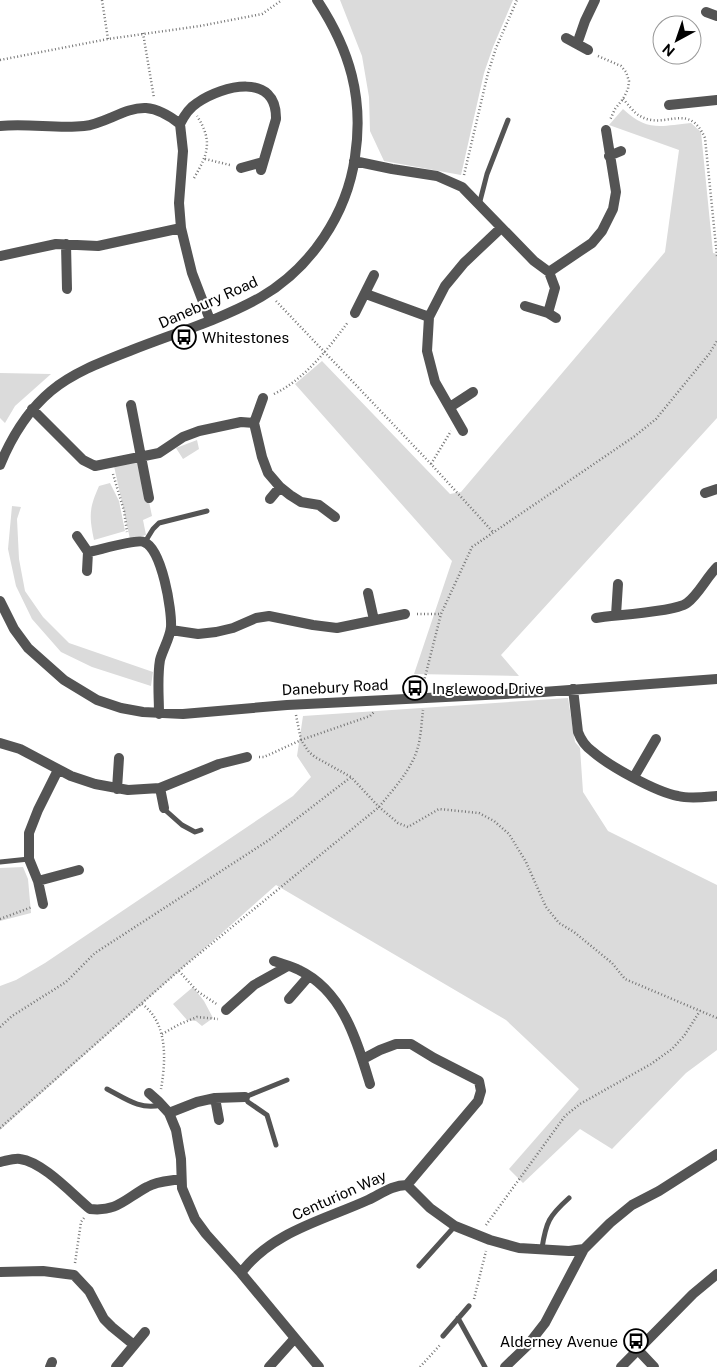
<svg xmlns="http://www.w3.org/2000/svg" width="717" height="1367" font-family="'Public Sans',sans-serif">
	<style>
		.green { fill: #dbdbdb }
		.lines { fill: none; stroke-linecap: round; stroke-linejoin: round }
		.path { stroke: #767676; stroke-width: 2.5; stroke-dasharray: 1 2.5; stroke-linecap: butt }
		.service { stroke: #545454; stroke-width: 5 }
		.minor { stroke: #545454; stroke-width: 10 }
		.tertiary { stroke: #545454; stroke-width: 10 }
		.labels { text-anchor: middle; dominant-baseline: central; stroke-width: 4; stroke-linejoin: round; paint-order: stroke }
		.street-label { font-size: 15px; fill: #000; stroke: #fff }
		.poi-label { font-size: 15px; fill: #000; stroke: #fff; text-anchor: start }
	</style>
	<rect width="100%" height="100%" fill="#fff"/>
	<!-- green -->
	<path class="green" d="M340,0h173l-20,47 -9,26 -23,102 -77,-14 -14,-30 -1,-34 -7,-41z
		M623,109c24,23 38,17 68,14l10,9 12,121 4,1v164l-216,237 18,21 -105,-2 38,-113 -157,-177 27,-23 128,133 11,-2 204,-240 14,-102 -70,-25z
		M0,373l51,1 -36,32 -10,17 -5,-5z
		M197,440l2,9 -16,10 -7,-11z
		M140,459l12,57 -9,4 3,15 -16,4 -16,-73z
		M110,483l9,18 6,30 -31,9c-5,-25 -5,-31 5,-54z
		M12,506l9,1 -4,12 2,40 6,32 18,26 26,26 84,29 -2,14 -59,-19 -31,-15 -29,-33 -16,-33 -8,-37z
		M568,698l7,44 5,6 3,44 25,39 109,54v165l-31,23 -74,76 -32,-20 -57,54 -14,-14 70,-80 -73,-69 -230,-135 -276,245v-144l16,-6 29,-17 248,-167 18,-19 -14,-21 6,-40z
		M23,867l5,12 3,34 -31,8v-53z
		M193,987l11,14 9,17 -11,8 -6,-5 -9,-1 -14,-16z"/>
	<g class="lines">
		<!-- path -->
		<path class="path" d="M102,0l6,39
			M143,33l11,65
			M598,56l23,10 5,6 3,9 -1,8 -5,10 -8,10 -5,11
			M0,60l108,-21 92,-13 62,-12 20,-14
			M623,99c5,5 11,14 17,17 26,15 48,-16 65,22l12,118
			M205,159l25,6
			M464,175l24,-102 8,-25 21,-48
			M194,178c14,-24 19,-37 3,-62
			M276,301l155,163 62,68
			M274,394c31,-15 54,-45 74,-72
			M431,464l20,-33
			M113,474l11,37 3,21
			M417,614h24
			M423,685l18,-71 31,-67 163,-111 21,-17 53,-65 8,-13
			M296,715l5,25 8,12 6,5 36,20 28,30 19,16 10,4 31,-18 40,4 15,8 15,13 17,28 20,45 13,16 15,9 38,31 13,16 92,39
			M259,757h5l37,-17 69,-24 4,-4
			M0,919l32,-12
			M179,971l18,20 21,14
			M142,1004c26,19 24,56 19,85
			M0,1027l12,-11 54,-34 29,-29 174,-113 82,-63
			M162,1034l18,-10 17,-7 21,2
			M0,1128l183,-161 196,-160c12,-15 26,-30 34,-47 8,-15 8,-34 10,-50
			M486,1225l79,-109 15,-12 71,-40 21,-15 12,-13 16,-25
			M75,1263l6,-41 3,-4
			M474,1299l12,-48
			M420,1367l20,-22"/>
		<!-- service -->
		<path class="service" d="M479,205l8,-31 21,-54
			M145,542l8,-13 6,-6 48,-12
			M164,809l18,16 13,7 6,-2
			M0,862l29,-3
			M107,1089c19,10 33,21 54,16
			M276,1145l-9,-30 -19,-13 -3,-5 42,-17
			M542,1248c4,-26 7,-32 27,-50
			M419,1266l36,-40
			M458,1318l27,49
			M443,1336l26,-30"/>
		<!-- minor -->
		<path class="minor" d="M706,12l11,4
			M566,38l22,12
			M577,44l8,-23 10,-21
			M669,105l48,-5
			M180,124c4,-8 9,-16 17,-21 26,-18 80,-31 79,16l-15,51
			M0,126c28,-3 57,3 84,0 21,-2 41,-19 62,-18 13,1 24,8 34,16l3,27 -4,52 2,25 11,45 18,47
			M609,156l12,-5
			M354,161l38,8 45,7 25,11 72,74 15,11 6,16 -7,25
			M241,168l22,-6
			M66,244l1,45
			M0,256l56,-12 42,2 83,-18
			M549,272l43,-29 10,-12 11,-22 3,-17 -10,-62
			M366,294l63,23
			M525,306l23,7 8,5
			M355,313l19,-38
			M263,398l-9,25 8,34 6,16 12,14 10,8 11,7 18,3 16,12
			M131,405l18,93
			M450,407l23,-15
			M32,409l51,51 12,6 64,-13 24,-16 16,-6 42,-9 13,1
			M463,431l-28,-49 -8,-31 2,-34 16,-31 19,-23 37,-35
			M0,465c12,-29 27,-54 51,-74 23,-19 53,-30 81,-41 43,-17 88,-30 129,-53 50,-29 86,-83 94,-140 9,-59 -5,-107 -38,-157
			M705,493l12,-4
			M270,499l10,-12
			M77,536l11,16 -1,19
			M88,552c11,-2 49,-13 56,-10 18,7 28,68 27,85 -1,11 -8,22 -11,33 -3,18 -1,36 -1,54
			M368,593l6,27
			M0,601l14,28 14,19 36,32 33,20 24,8 22,4 40,2 104,-9 256,-13 174,-13
			M616,615l2,-31
			M596,618c18,-3 79,-6 91,-15 12,-9 19,-25 30,-36
			M171,630l27,4 18,-2 17,-4 23,-10 13,-2 44,9 24,3 68,-14
			M573,689l5,43c3,8 7,14 14,19 17,15 64,41 86,45 12,3 26,1 39,0
			M0,743l20,6 51,27 24,8 33,6 32,-2 59,-24 28,-7
			M634,777l22,-38
			M160,788l4,20
			M117,789l2,-31
			M38,881l41,-11
			M43,904l-5,-23 -9,-22v-26l9,-23 20,-40
			M274,961c8,3 18,5 25,9 44,21 58,71 71,114
			M289,999l20,-23
			M226,1010l28,-25 34,-19
			M363,1059l17,-9 16,-6h15l23,14 45,23 2,10 -3,10 -71,84
			M149,1093l9,8 11,12 7,17 5,29 1,29 13,31 11,15 35,39 78,94
			M215,1098l4,22
			M169,1113l28,-11 18,-4 30,-1
			M0,1162c6,-1 14,-4 20,-3 23,3 52,35 70,50 27,3 35,-10 57,-22 10,-6 22,-6 34,-8
			M0,1272l43,-1 31,4 15,16 15,28 8,8 22,18
			M241,1273c30,-41 83,-53 127,-73 13,-6 24,-15 39,-15l23,23 25,18 35,14 29,8 50,3 15,-2 26,-26 22,-18 27,-14 58,-37
			M638,1350l16,17
			M50,1367l2,-5
			M116,1367l29,-35
			M269,1367l26,-29
			M505,1367l22,-21 18,-23 39,-74"/>
		<!-- tertiary -->
		<path class="tertiary" d="M621,1367l72,-73 24,-20"/>
	</g>
	<!-- icons -->
	<defs>
		<g id="bus-ring" transform="scale(1.25)"><circle r="9.5" fill="#fff" stroke="#000" stroke-width="1.5"/><path d="M-5-6H5V4H4V6H2V4H-2V6H-4V4H-5ZM-3.5-4V0h7V-4ZM-3.5 1.2v1.5H-2V1.2ZM2 1.2v1.5H3.5V1.2Z" fill="#000"/></g>
	</defs>
	<g fill-rule="evenodd">
		<use href="#bus-ring" x="184" y="337"/>
		<use href="#bus-ring" x="415" y="688"/>
		<use href="#bus-ring" x="636" y="1341"/>
	</g>
	<g class="labels">
		<!-- street labels -->
		<g class="street-label">
			<text transform="translate(208 302) rotate(-24)">Danebury Road</text>
			<text transform="translate(335 687) rotate(-3)">Danebury Road</text>
			<text transform="translate(339 1195) rotate(-24)">Centurion Way</text>
		</g>
		<!-- poi labels -->
		<g class="poi-label">
			<text x="202" y="337">Whitestones</text>
			<text x="432" y="688">Inglewood Drive</text>
			<text x="618" y="1341" text-anchor="end">Alderney Avenue</text>
		</g>
	</g>
	<!-- north arrow -->
	<g transform="translate(677 40) rotate(220)"><circle r="24" fill="#ffffff" stroke="#999999"/>
	<path d="M0-4L9 19L0 12L-9 19Z" fill="#000000"/>
	<text y="-8" font-size="14" font-weight="bold" text-anchor="middle" fill="#000000">N</text>
	</g>
</svg>
